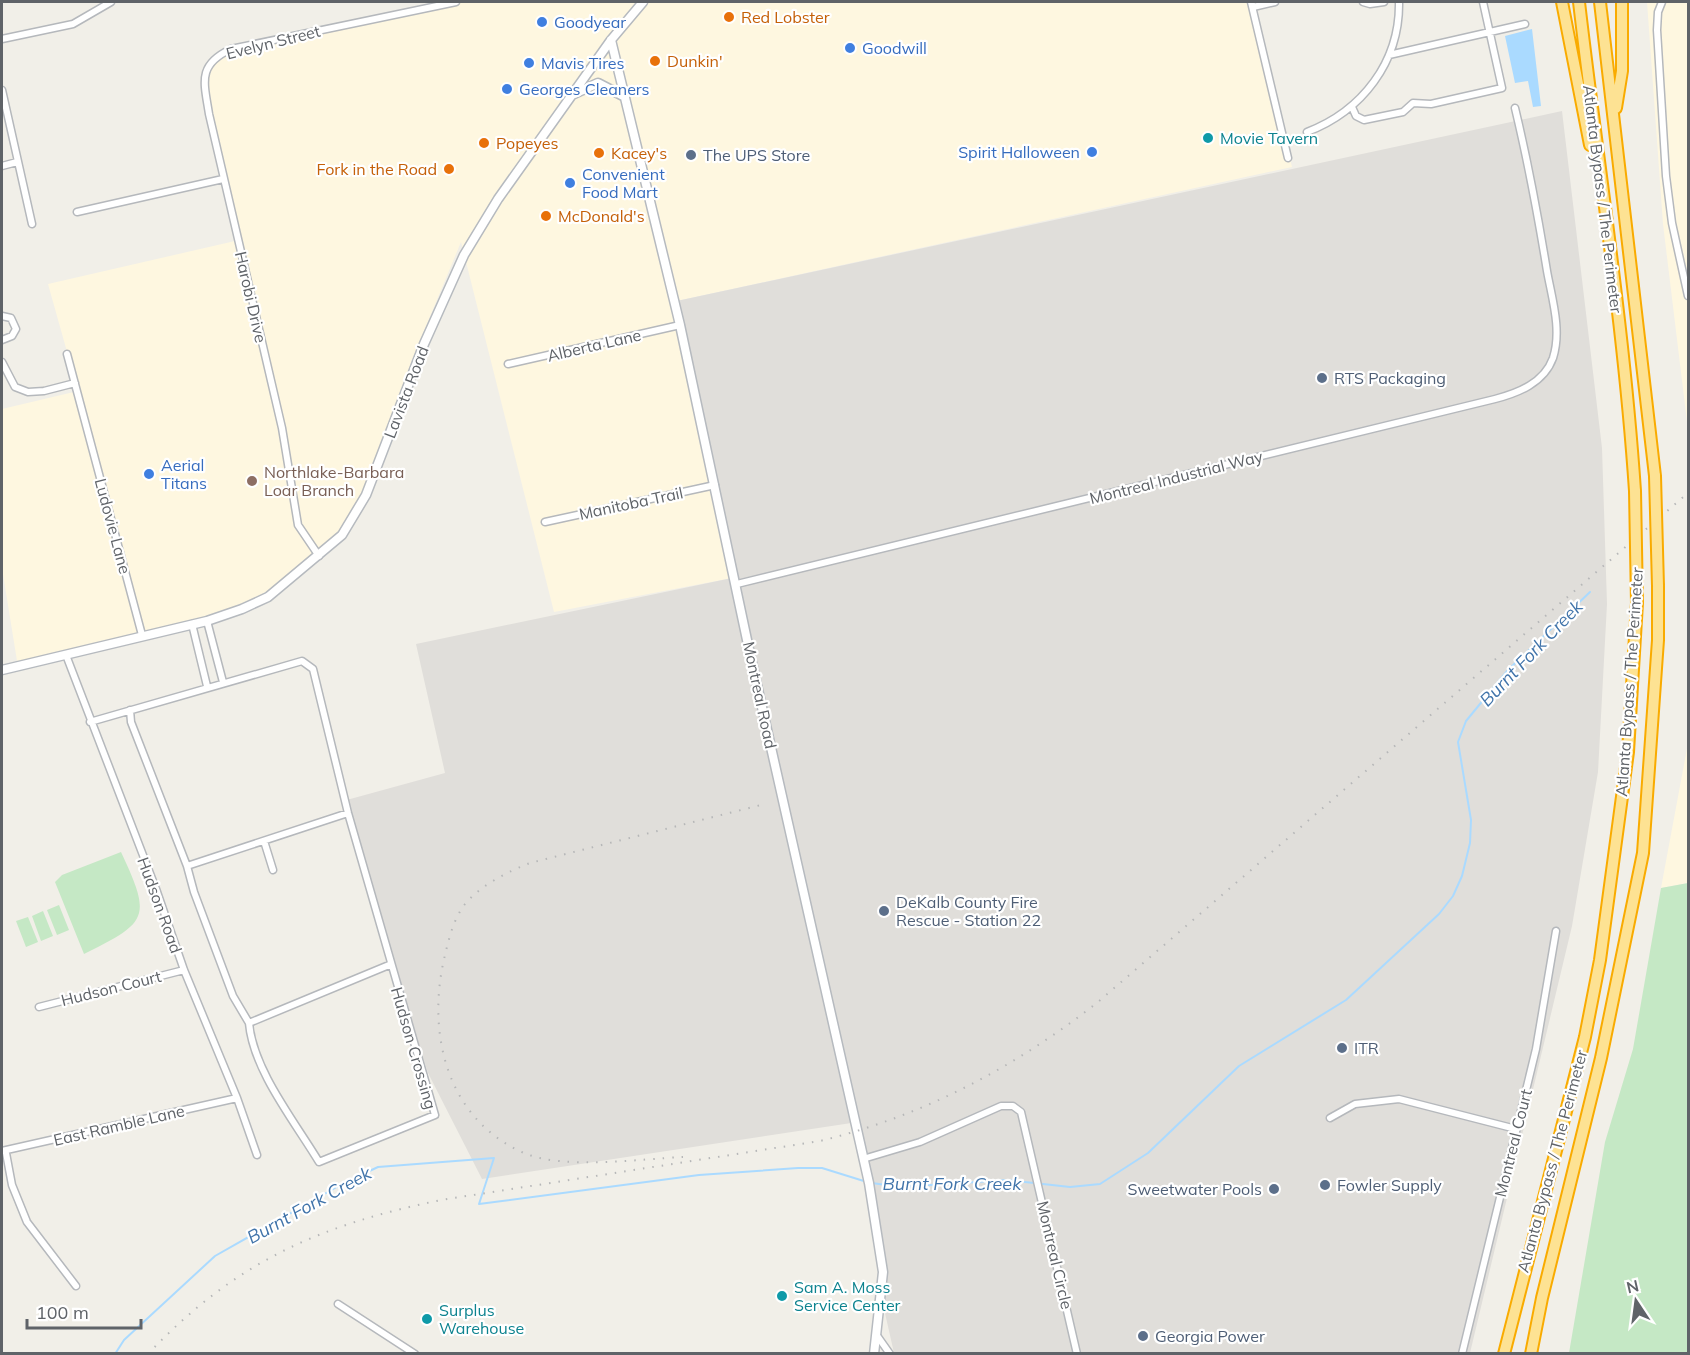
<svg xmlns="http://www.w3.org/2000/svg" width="1690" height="1355" font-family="Mulish,sans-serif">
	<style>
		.commercial { fill: #fef7e0 }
		.industrial { fill: #e0deda }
		.green { fill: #c5e8c5 }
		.water { fill: #aadaff }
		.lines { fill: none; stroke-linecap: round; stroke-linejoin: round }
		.stream { stroke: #aadaff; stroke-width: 2 }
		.street-casing { stroke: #b5b8bc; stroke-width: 9 }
		.secondary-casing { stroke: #b6babf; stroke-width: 11 }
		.highway-casing { stroke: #f9ab00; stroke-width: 14 }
		.street { stroke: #fff; stroke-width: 6 }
		.secondary { stroke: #fff; stroke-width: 8 }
		.highway { stroke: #fde293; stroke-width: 10 }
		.rail { stroke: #b6b7b8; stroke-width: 2; stroke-dasharray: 1.5 8; stroke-linecap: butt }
		.highway-bridge-casing { stroke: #f9ab00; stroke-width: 14; stroke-linecap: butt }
		.highway-bridge { stroke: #fde293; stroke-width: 10 }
		.food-dot { fill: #e8710a; stroke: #fff; stroke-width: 2 }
		.shop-dot { fill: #3f7fe0; stroke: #fff; stroke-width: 2 }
		.culture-dot { fill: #0f9aa8; stroke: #fff; stroke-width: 2 }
		.service-dot { fill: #5c6f8a; stroke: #fff; stroke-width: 2 }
		.education-dot { fill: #8d6e63; stroke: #fff; stroke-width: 2 }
		.labels { text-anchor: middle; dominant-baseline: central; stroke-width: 4.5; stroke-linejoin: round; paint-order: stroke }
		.food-label { font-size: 16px; fill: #c56008; stroke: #fff; text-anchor: start }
		.shop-label { font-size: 16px; fill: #366cbe; stroke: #fff; text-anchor: start }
		.street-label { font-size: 16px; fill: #5f6368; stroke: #fff }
		.culture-label { font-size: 16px; fill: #0d838f; stroke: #fff; text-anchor: start }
		.service-label { font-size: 16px; fill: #4e5e75; stroke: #fff; text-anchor: start }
		.education-label { font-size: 16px; fill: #785e54; stroke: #fff; text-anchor: start }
		.water-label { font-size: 18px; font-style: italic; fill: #4174aa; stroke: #fff }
	</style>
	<rect width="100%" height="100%" fill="#f1efe8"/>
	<!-- commercial -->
	<path class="commercial" d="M455,2h797l40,165 -620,135 60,276 -178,34 -93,-370 -50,120 -34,116 -35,57 -43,40 -94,48 -187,44 -16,-99v-159l76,-18 -30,-107 187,-43 -24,-121 -5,-43 15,-25z
		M1647,2h41v428l-25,-206z
		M1688,743v140l-27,5z"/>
	<!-- industrial -->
	<path class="industrial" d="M1562,111l40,337 5,156 -9,168 -26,154 -102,427h-576l-14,-62v-47l-22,-122 -376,57 -54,-106 -85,-272 102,-28 -29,-129 316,-66 -60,-276z"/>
	<!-- green -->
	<path class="green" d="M121,852c31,66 27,70 -37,102l-29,-72 7,-7z
		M1688,883v470h-119l36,-211 28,-93 28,-161z
		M59,905l10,25 -12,5 -10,-25z
		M43,911l10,25 -12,5 -9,-25z
		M28,917l10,25 -12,5 -10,-26z"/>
	<!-- water -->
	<path class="water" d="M1532,29l9,77 -8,1 -5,-26 -13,2 -10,-47z"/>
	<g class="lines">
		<!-- stream -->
		<path class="stream" d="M872,1183l28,4 107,-7 63,7 30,-3 48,-31 91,-87 107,-66 93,-86 14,-18 9,-20 8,-33 1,-23 -13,-78 8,-21 42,-51 82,-78
			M115,1354l9,-14 91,-84 127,-72 36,-17 116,-9 -15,46 220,-29 99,-7h24l45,14"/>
		<!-- street casing -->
		<g class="street-casing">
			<path id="street" d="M1251,2l37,156
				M1363,2l7,2 14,-2
				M1662,2l-4,10 -1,18 9,146 6,47 16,73
				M1253,7l22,-5
				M2,39l71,-15 38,-22
				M1389,55l136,-31
				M2,90l30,134
				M1352,107l4,9 8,4 39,-8 10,-9 18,1 71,-16 -19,-86
				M1307,132c55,-21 93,-70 92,-130
				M2,166l15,-4
				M77,212l146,-33
				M2,316l9,2 5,11 -4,7 -10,4
				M67,354l75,281
				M2,362l13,25 13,5 16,-1 31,-8
				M508,364l172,-39
				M545,522l170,-37
				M319,556l-21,-31 -16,-97 -73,-314c-5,-32 -12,-49 22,-65l225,-47
				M737,584l758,-185c23,-6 49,-16 58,-41 9,-28 -1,-59 -6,-87 -9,-55 -19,-109 -32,-163
				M207,621l16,61
				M192,624l15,62
				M66,655l90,234 28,81 53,128 20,57
				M130,710l1,12 56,144 7,26 39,104 16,27
				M90,722l212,-61 11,8 35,144 87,302 -116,47c-24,-40 -66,-92 -70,-139
				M264,841l9,29
				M187,866l161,-53
				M39,1007l145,-37
				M249,1023l140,-58
				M1330,1118l25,-14 44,-5 117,30
				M2,1151l235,-53
				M6,1153l6,32 15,37 49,64
				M863,1159l57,-17 81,-36h12l8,6 56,242
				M338,1304l77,50
				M878,1337l12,17
				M1462,1354l74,-305 20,-118"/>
		</g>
		<!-- secondary casing -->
		<g class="secondary-casing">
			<path id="secondary" d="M611,40l69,285 70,329 119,529 14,89 -9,82
				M574,94l24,-11 27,14
				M2,670l205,-49 35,-12 26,-12 74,-62 24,-40 58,-151 40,-89 34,-56 113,-159 32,-38"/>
		</g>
		<!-- highway casing -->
		<g class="highway-casing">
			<path id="highway" d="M1562,2l28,143
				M1579,2c19,163 45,325 56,489
				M1600,2l55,474
				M1616,108l6,-37v-69
				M1504,1354l81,-317 15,-77 28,-208 9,-149
				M1531,1354l11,-56 59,-240 42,-205 15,-213v-54"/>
		</g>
		<!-- street -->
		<use href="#street" class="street"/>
		<!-- secondary -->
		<use href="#secondary" class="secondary"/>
		<!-- highway -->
		<use href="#highway" class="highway"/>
		<!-- rail -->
		<path class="rail" d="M683,1157c-44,2 -119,13 -159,-4 -78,-34 -98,-121 -79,-198 4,-17 9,-37 20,-51 16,-19 42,-32 65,-41l231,-58
			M148,1354c87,-92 171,-129 293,-154l379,-59c103,-25 194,-73 278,-139l590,-509"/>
		<!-- highway-bridge casing -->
		<g class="highway-bridge-casing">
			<path id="highway-bridge" d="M1655,476l3,110
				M1635,491l2,112"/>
		</g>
		<!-- highway-bridge -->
		<use href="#highway-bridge" class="highway-bridge"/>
	</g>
	<!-- markers -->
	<g class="food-dot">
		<circle cx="729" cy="17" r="6"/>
		<circle cx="655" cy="61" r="6"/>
		<circle cx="484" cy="143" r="6"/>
		<circle cx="599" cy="153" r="6"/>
		<circle cx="449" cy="169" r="6"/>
		<circle cx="546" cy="216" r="6"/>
	</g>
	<g class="shop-dot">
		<circle cx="542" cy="22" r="6"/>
		<circle cx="850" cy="48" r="6"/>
		<circle cx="529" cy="63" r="6"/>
		<circle cx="507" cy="89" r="6"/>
		<circle cx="1092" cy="152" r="6"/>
		<circle cx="570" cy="183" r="6"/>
		<circle cx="149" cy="474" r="6"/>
	</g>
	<g class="culture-dot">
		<circle cx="1208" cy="138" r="6"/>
		<circle cx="782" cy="1296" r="6"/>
		<circle cx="427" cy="1319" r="6"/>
	</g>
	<g class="service-dot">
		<circle cx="691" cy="155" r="6"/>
		<circle cx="1322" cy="378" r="6"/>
		<circle cx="884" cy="911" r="6"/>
		<circle cx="1342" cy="1048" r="6"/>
		<circle cx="1325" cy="1185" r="6"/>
		<circle cx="1274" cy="1189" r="6"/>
		<circle cx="1143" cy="1336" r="6"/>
	</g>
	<circle class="education-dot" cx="252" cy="481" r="6"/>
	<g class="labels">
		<!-- food labels -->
		<g class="food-label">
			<text x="741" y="17">Red Lobster</text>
			<text x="667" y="61">Dunkin'</text>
			<text x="496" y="143">Popeyes</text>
			<text x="611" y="153">Kacey's</text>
			<text x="437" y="169" text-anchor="end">Fork in the Road</text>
			<text x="558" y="216">McDonald's</text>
		</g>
		<!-- shop labels -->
		<g class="shop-label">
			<text x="554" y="22">Goodyear</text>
			<text x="862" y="48">Goodwill</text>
			<text x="541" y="63">Mavis Tires</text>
			<text x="519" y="89">Georges Cleaners</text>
			<text x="1080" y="152" text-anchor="end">Spirit Halloween</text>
			<text x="582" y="174">Convenient<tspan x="582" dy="18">Food Mart</tspan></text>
			<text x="161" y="465">Aerial<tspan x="161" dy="18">Titans</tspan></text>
		</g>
		<!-- street labels -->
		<g class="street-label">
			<text transform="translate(273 42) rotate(-14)">Evelyn Street</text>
			<text transform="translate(1603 199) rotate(83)">Atlanta Bypass / The Perimeter</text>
			<text transform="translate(251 297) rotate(77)">Harobi Drive</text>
			<text transform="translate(594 345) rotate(-13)">Alberta Lane</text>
			<text transform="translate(406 392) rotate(-69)">Lavista Road</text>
			<text transform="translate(1176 477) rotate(-14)">Montreal Industrial Way</text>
			<text transform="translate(631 503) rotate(-12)">Manitoba Trail</text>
			<text transform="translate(113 526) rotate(75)">Ludovie Lane</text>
			<text transform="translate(1629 682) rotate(-86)">Atlanta Bypass / The Perimeter</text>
			<text transform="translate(760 695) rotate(78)">Montreal Road</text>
			<text transform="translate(160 905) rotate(70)">Hudson Road</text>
			<text transform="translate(111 988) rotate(-14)">Hudson Court</text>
			<text transform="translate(414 1048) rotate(74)">Hudson Crossing</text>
			<text transform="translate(119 1125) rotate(-13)">East Ramble Lane</text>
			<text transform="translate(1513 1143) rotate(-76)">Montreal Court</text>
			<text transform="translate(1552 1161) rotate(-75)">Atlanta Bypass / The Perimeter</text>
			<text transform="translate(1055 1255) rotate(77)">Montreal Circle</text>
		</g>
		<!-- culture labels -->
		<g class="culture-label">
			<text x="1220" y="138">Movie Tavern</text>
			<text x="794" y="1287">Sam A. Moss<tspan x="794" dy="18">Service Center</tspan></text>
			<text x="439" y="1310">Surplus<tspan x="439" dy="18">Warehouse</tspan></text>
		</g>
		<!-- service labels -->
		<g class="service-label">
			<text x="703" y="155">The UPS Store</text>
			<text x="1334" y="378">RTS Packaging</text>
			<text x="896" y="902">DeKalb County Fire<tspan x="896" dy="18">Rescue - Station 22</tspan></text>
			<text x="1354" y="1048">ITR</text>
			<text x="1337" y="1185">Fowler Supply</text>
			<text x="1262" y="1189" text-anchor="end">Sweetwater Pools</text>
			<text x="1155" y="1336">Georgia Power</text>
		</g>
		<!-- education labels -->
		<g class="education-label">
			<text x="264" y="472">Northlake-Barbara<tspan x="264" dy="18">Loar Branch</tspan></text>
		</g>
		<!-- water labels -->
		<g class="water-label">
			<text transform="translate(1531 653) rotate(-46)">Burnt Fork Creek</text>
			<text x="952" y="1183">Burnt Fork Creek</text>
			<text transform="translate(309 1205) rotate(-29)">Burnt Fork Creek</text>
		</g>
	</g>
	<!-- border -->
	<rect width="1690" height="1355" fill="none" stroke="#5f6368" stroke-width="6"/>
	<!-- north arrow -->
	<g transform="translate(1636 1301) rotate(347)" stroke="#ffffff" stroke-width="4.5" paint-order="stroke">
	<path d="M0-4.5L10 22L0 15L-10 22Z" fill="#5f6368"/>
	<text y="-9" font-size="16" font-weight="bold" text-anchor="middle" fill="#5f6368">N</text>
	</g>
	<!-- scale -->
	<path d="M27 1319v9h114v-9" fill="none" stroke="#5f6368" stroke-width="3"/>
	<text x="36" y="1319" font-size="18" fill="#5f6368" stroke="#ffffff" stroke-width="4.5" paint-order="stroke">100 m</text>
</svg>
